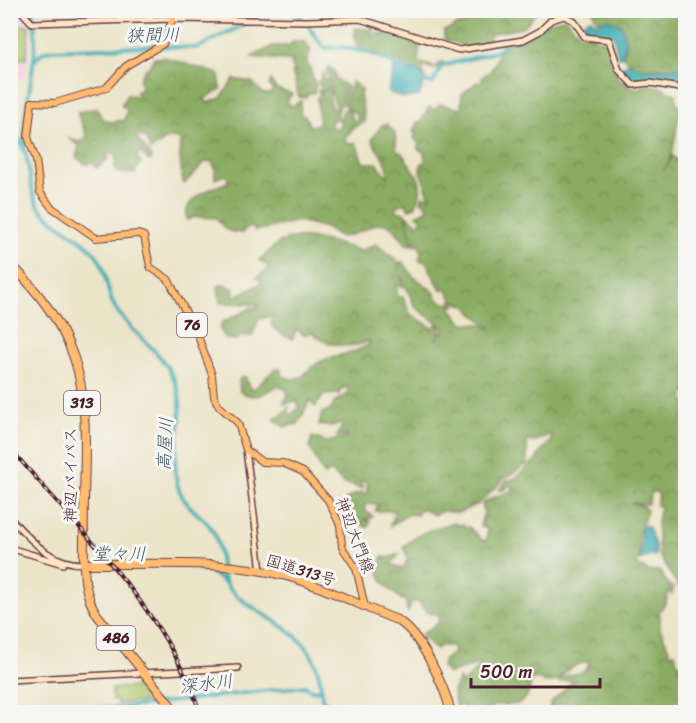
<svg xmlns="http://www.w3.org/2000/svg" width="696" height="723" font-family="Sriracha,'Klee One',sans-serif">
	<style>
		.built { fill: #f3cfe0 }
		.green { fill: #aec86f; stroke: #7c744d; stroke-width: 1.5 }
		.forest { fill: url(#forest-crowns); stroke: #6a6646; stroke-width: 1.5; fill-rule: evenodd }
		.water { fill: #39abb3; stroke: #42656f; stroke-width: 1.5 }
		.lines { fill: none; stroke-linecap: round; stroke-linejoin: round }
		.river { stroke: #39abb3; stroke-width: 4 }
		.secondary-casing { stroke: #623d43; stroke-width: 8 }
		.primary-casing { stroke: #623d43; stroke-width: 8 }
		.highway-casing { stroke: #623d43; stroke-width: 10 }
		.secondary { stroke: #ffe4c6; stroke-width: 5 }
		.primary { stroke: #febb71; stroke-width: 6 }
		.highway { stroke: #febb71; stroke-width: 8 }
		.rail-casing { stroke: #4a1f2b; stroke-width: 4 }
		.rail { stroke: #f6f6f2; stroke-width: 1.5; stroke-dasharray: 4.5; stroke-linecap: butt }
		.labels { text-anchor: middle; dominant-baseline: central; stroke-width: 6; stroke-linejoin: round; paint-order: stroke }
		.shield { fill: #f6f6f2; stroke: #7e6067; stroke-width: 1.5 }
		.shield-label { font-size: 15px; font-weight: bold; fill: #4a1f2b }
		.street-label { font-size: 16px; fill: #4a1f2b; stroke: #f6f6f2 }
		.water-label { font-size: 18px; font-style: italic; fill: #435761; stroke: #f6f6f2 }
	</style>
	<defs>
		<pattern id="forest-crowns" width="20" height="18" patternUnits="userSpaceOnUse" patternTransform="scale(1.5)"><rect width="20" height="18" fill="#8aac62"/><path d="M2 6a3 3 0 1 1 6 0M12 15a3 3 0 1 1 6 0" fill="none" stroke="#738b51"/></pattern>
	</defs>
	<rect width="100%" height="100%" fill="#f6f6f2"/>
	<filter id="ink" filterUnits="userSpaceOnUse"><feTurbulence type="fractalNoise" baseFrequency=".0167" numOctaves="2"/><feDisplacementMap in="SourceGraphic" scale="12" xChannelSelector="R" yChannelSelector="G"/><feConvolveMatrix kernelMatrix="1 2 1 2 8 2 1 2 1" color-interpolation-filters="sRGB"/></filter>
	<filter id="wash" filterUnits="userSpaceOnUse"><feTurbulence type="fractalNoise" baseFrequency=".008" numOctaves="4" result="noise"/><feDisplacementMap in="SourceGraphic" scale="24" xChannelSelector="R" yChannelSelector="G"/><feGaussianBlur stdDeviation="1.35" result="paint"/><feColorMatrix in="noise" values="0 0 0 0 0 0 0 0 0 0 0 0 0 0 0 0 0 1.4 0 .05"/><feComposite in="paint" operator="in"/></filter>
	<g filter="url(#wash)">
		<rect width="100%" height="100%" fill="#ece4c8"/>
		<!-- built -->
		<path class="built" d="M10,11h5l15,13v23l-5,31 -14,-2z"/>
		<!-- green -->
		<path class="green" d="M10,16l4,1 -2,8 17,1 -3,33 -15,-1z
			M137,687l10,14 -30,3v-4h-5v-11z"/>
		<!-- forest -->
		<path class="forest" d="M468,11h8l6,5 5,-2v-3h51c-5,4 -8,11 -14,15 -11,6 -23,4 -34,9l-1,6 -10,6 -16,2 -2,-4 -17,-6v-8l28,-12z
			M592,11h93v57h-42l-8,-1 -12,-10 3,-14 -24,-23 -4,1z
			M565,18l15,16 27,8 4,8 -1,10 6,8 1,9 12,10h7l2,4 2,-4 9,-2 16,3v3l11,3v8l7,11 -4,3 -7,39 -7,14 8,-13 13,14 -1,46h-2l3,3v175l-3,2 2,4 1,16 -4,1 4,5 -1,194 -3,-24 -23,-37 -2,-34 3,-14 -4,-2 3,-11 -7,-3 -4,13 -18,-1 13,3 4,5 -9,25 2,23 -4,5 12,7h12l9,15 5,1 -2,8 -3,-6 -3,14 -9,11h3v14l11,26 4,-1 2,9 3,2 -2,3 7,9v36h-93l-2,-3 -42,2 3,-8 23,-23 -15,2 2,-5c11,-4 27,-1 28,-16 -12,3 -25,9 -32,20l-11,2 -14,-6c-3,5 -1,9 -3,14 -6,18 -20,13 -34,14l-5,5 2,2h-31l2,-6 -2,-2 -5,4 -3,-17 6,-13 3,6 20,-21 -34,11 -6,-7 2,-7 10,-8 -1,-6h-13l-5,3 -15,-14 18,-12 1,-8 -10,-2 -12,-12 -6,3 -3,8 -3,-13 -3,1c-12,-11 -32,-24 -19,-44l4,2 13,-4 -9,10 12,5 5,-11 -5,-11c19,-16 26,-17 51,-25l2,3 7,-1 2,4 4,-1 14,14 4,-2v-10l-7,-3 4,-14 -2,-8c12,-10 25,-9 33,-16l-6,-3 -4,5h-6l7,-9 8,-2 23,-20c3,-11 14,-13 15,-23l-4,-1 -14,7 -7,-1v23l-24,16 -25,24 -20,9 -15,-2 -9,4 -13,-7 -4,7 -8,-1 -19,12 5,-15h-20l3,-7h-12l-2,6 9,6 -3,3h-6l6,3 -3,6 -26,-18c2,-12 11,-15 21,-18l4,2 2,-10 -6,-4 -1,5 3,2 -5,2 -6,-4 -9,-1 -13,-13 -7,4 -15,-29 3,-9 15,5 21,-5 -1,-2 -10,2 6,-14c-8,3 -18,3 -24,2l3,-12 9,-4 4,-8 13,-7 -1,-8 -7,4 -1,4 -15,1 -9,12 -5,-7 -12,24 -14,3 -10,-8 3,-3h4l9,-10 -2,5 3,4 8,-7 -2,-7 -14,3 5,-8 -2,-7c-20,-8 -19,16 -46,3l-1,-12 3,-3h4l3,10 4,3 22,-21h6l1,7 10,3 10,-2c24,-28 38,-15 68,-33l-1,-3c-17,8 -45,6 -57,-9l-8,3 -8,-6 -3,10 -9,-3 -12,-9v-11l-13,3 -7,17h-11l-4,4 -11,-1 -6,-10 1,-5c9,-9 23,-9 30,-17l7,1 -1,-4 -37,-1 -2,-17 7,-2 9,5v8l27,-14v-4l-5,-1 13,-10 -10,-8c7,-5 14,-14 21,-18 22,-11 59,2 81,9l15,-7 23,18v8l1,-7 3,-1 10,14 21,16 3,7 9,5 6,-2 4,3 -6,2 12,16 20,1 10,4 -22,-17 -3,-5 -14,-5 -7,-13 -5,2 -15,-28 -7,-2 2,-6 -2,-13 -8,-1 -1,-5 1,6 6,2 1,3 -12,-2c-27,-39 -31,-11 -65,-7l-15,-9 -27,-7 -44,10 -3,-4 -7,2 -2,4c-14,-1 -19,-2 -26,-15l-23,-1 -6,3 -2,-3c0,-22 26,-28 42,-35v-4l-4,-3 -9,4v-11l-4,-7 -6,1 -21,22c-3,-4 -5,-39 -4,-45l-11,-1 -19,12 -4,-12 -10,-3c2,10 14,14 16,24l-3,2 -8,-9 -5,5 5,5 -7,12 -16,-1 -3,-6 2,-12 -8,-3 -3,5 3,1 -12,10 -4,-5 -8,1 -9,-7 3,-11 -11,-8 12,4 7,-5 -10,-25 20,-4 6,11 7,3 14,-2 3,-10 -6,-5 6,-10 11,1 -2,-5 5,-2 -1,-11 5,-9 5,-2 3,-9 11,-1 55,17 2,15 -16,9 2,5 14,-5 13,-19 18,3 11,12h6l4,-3 -4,-6 2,-5 5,9 16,5 -4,5v5l5,2 8,-5 -1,13 6,3 4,10 9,-4 -2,-26 10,-8 3,2 1,18h6l-7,-22 -11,6 -1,-2 5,-5 -5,-2 5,-11 2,7h5l-4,-8 3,-5 6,5v6l12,9 -9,24 1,8 -7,1 -1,6 5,3 3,-2 4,-17 5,-2 6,14 3,-2v-5l-14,-11 9,-22 10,8 -2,4 5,28 -10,5 -10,10 1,6h10l7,20h14l11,14c3,-16 -12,-24 -16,-38l10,-14 5,-1 8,9 2,19h4c12,19 28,29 14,55l-6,2 -4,-6 -9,3 1,5 8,2 5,21 -4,-19 12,9 4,-6 -5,-3 10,-5 1,-4 -7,-5 2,-5 7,2 -10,-27 1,-7 4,-2 -1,-10 -6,-3v-7l-4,-4 2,-5 -3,-1 4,-10 3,1 9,-16 5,3 6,-6 21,5 1,-15 14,-11 7,-2 -1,-4 9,-6 8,-19 9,-9 14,-3 26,-17zM401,276l14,31 29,21v5l-3,-1 -3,8h-3l6,-12 -4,-4 -4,4 -23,-14 -7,-17h-5l-2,-12 7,2z
			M372,24l4,2 -6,7 3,5 1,-6 11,3 -2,-8 11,4 -1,4 14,5h14l-3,22 17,5 7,-5 5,3 -9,4 -16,-2 4,13 -7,-9 -10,-1 -11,-9 -4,2 -33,-13 -7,-11 2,-11 14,1z
			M294,41h9l8,8 -4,12 9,24 -2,8 -6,1 -2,4 -7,-1 -7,-25h3l-4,-8 3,-3 -42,-4 21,-11h15z"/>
		<!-- water -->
		<path class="water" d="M590,18l6,5 10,-4 15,5 4,14 -2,19h-5l-5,-22 -4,-2c-14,3 -20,6 -30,-7z
			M630,62c11,14 39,4 55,6v16l-35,-5 -17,3 -12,-14z
			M394,66l26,6 4,11 -5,13 -15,2 -16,-6z
			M645,525l4,2 6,19 1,9 -15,4v-30z"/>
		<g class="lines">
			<!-- river -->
			<path class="river" d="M289,10c18,7 23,25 36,38l17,-1 28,6 38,17 3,4
				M515,39l26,-12 7,-9
				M35,60l8,-8 8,-2 105,-4 41,2 54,-27 13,-11
				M420,80l13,3 9,-17 53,-14 10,-9
				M10,130c28,24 12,59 33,82 15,15 36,23 50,39 16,17 11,40 23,58 19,29 49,42 61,78 12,37 -14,76 6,111 8,13 23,20 30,33 10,17 4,41 16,57 7,9 18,16 28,22 40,25 63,37 65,89l11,10 11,3
				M25,148c-4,-47 18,-91 7,-138
				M20,554l37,11 25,2
				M198,568l13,4 14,11
				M22,712l17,-5 80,1 186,-22 6,4 11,1"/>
		</g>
	</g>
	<g filter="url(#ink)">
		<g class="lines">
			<!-- secondary casing -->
			<g class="secondary-casing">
				<path id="secondary" d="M20,10l12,13 141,-4 134,2 53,-2 99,31 64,-10 17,-9 11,-11 13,-4 10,5 11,16 24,3 10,30 14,15 17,-2 36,6
					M246,450l15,121
					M10,518c22,23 40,46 74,46
					M10,548l53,16
					M10,680l228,-12"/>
			</g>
			<!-- primary casing -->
			<g class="primary-casing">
				<path id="primary" d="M176,10l-13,34 -37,22 -20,22 -51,15 -23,-1 -4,35 8,23 4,32 11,15 45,31 42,-4 6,2 6,31 18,12 29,54 15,42 2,22 5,9 19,17 8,27 16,12 21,1 20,9 25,28 12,25 2,22 14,21 9,39"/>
			</g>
			<!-- highway casing -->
			<g class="highway-casing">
				<path id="highway" d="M10,263c27,28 51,57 64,95 18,52 8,123 10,178 0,28 -3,56 14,80l78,96
					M84,564c67,1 136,-5 202,12 38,10 74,30 111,44 24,13 47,66 54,92"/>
			</g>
			<!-- secondary -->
			<use href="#secondary" class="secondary"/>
			<!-- primary -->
			<use href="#primary" class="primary"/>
			<!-- highway -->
			<use href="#highway" class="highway"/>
			<!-- rail casing -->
			<g class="rail-casing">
				<path id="rail" d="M10,448c69,82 155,161 190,264"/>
			</g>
			<!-- rail -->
			<use href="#rail" class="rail"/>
		</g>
	</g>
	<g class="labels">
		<!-- shield labels -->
		<g class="shield">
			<rect x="177" y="313" width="30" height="24" rx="4.5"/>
			<rect x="64" y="391" width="36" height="24" rx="4.5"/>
			<rect x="96.5" y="626" width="39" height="24" rx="4.5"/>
		</g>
		<g class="shield-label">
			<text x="192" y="325">76</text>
			<text x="82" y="403">313</text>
			<text x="116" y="638">486</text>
		</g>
		<!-- street labels -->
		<g class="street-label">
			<text transform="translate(70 475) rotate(-90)">神辺バイパス</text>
			<text transform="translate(355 535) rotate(69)">神辺大門線</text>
			<text transform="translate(301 570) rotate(17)">国道313号</text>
		</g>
		<!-- water labels -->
		<g class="water-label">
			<text transform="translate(153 35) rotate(-1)">狭間川</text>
			<text transform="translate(165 444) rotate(-87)">高屋川</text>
			<text x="119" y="554">堂々川</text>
			<text transform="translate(206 684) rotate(-7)">深水川</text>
		</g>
	</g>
	<!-- margin -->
	<rect width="696" height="723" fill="none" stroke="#f6f6f2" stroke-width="36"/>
	<!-- scale -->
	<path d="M471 678v9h129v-9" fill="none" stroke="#4a1f2b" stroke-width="3"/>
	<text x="480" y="678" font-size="18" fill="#4a1f2b" stroke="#f6f6f2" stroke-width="4.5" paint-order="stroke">500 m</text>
</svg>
